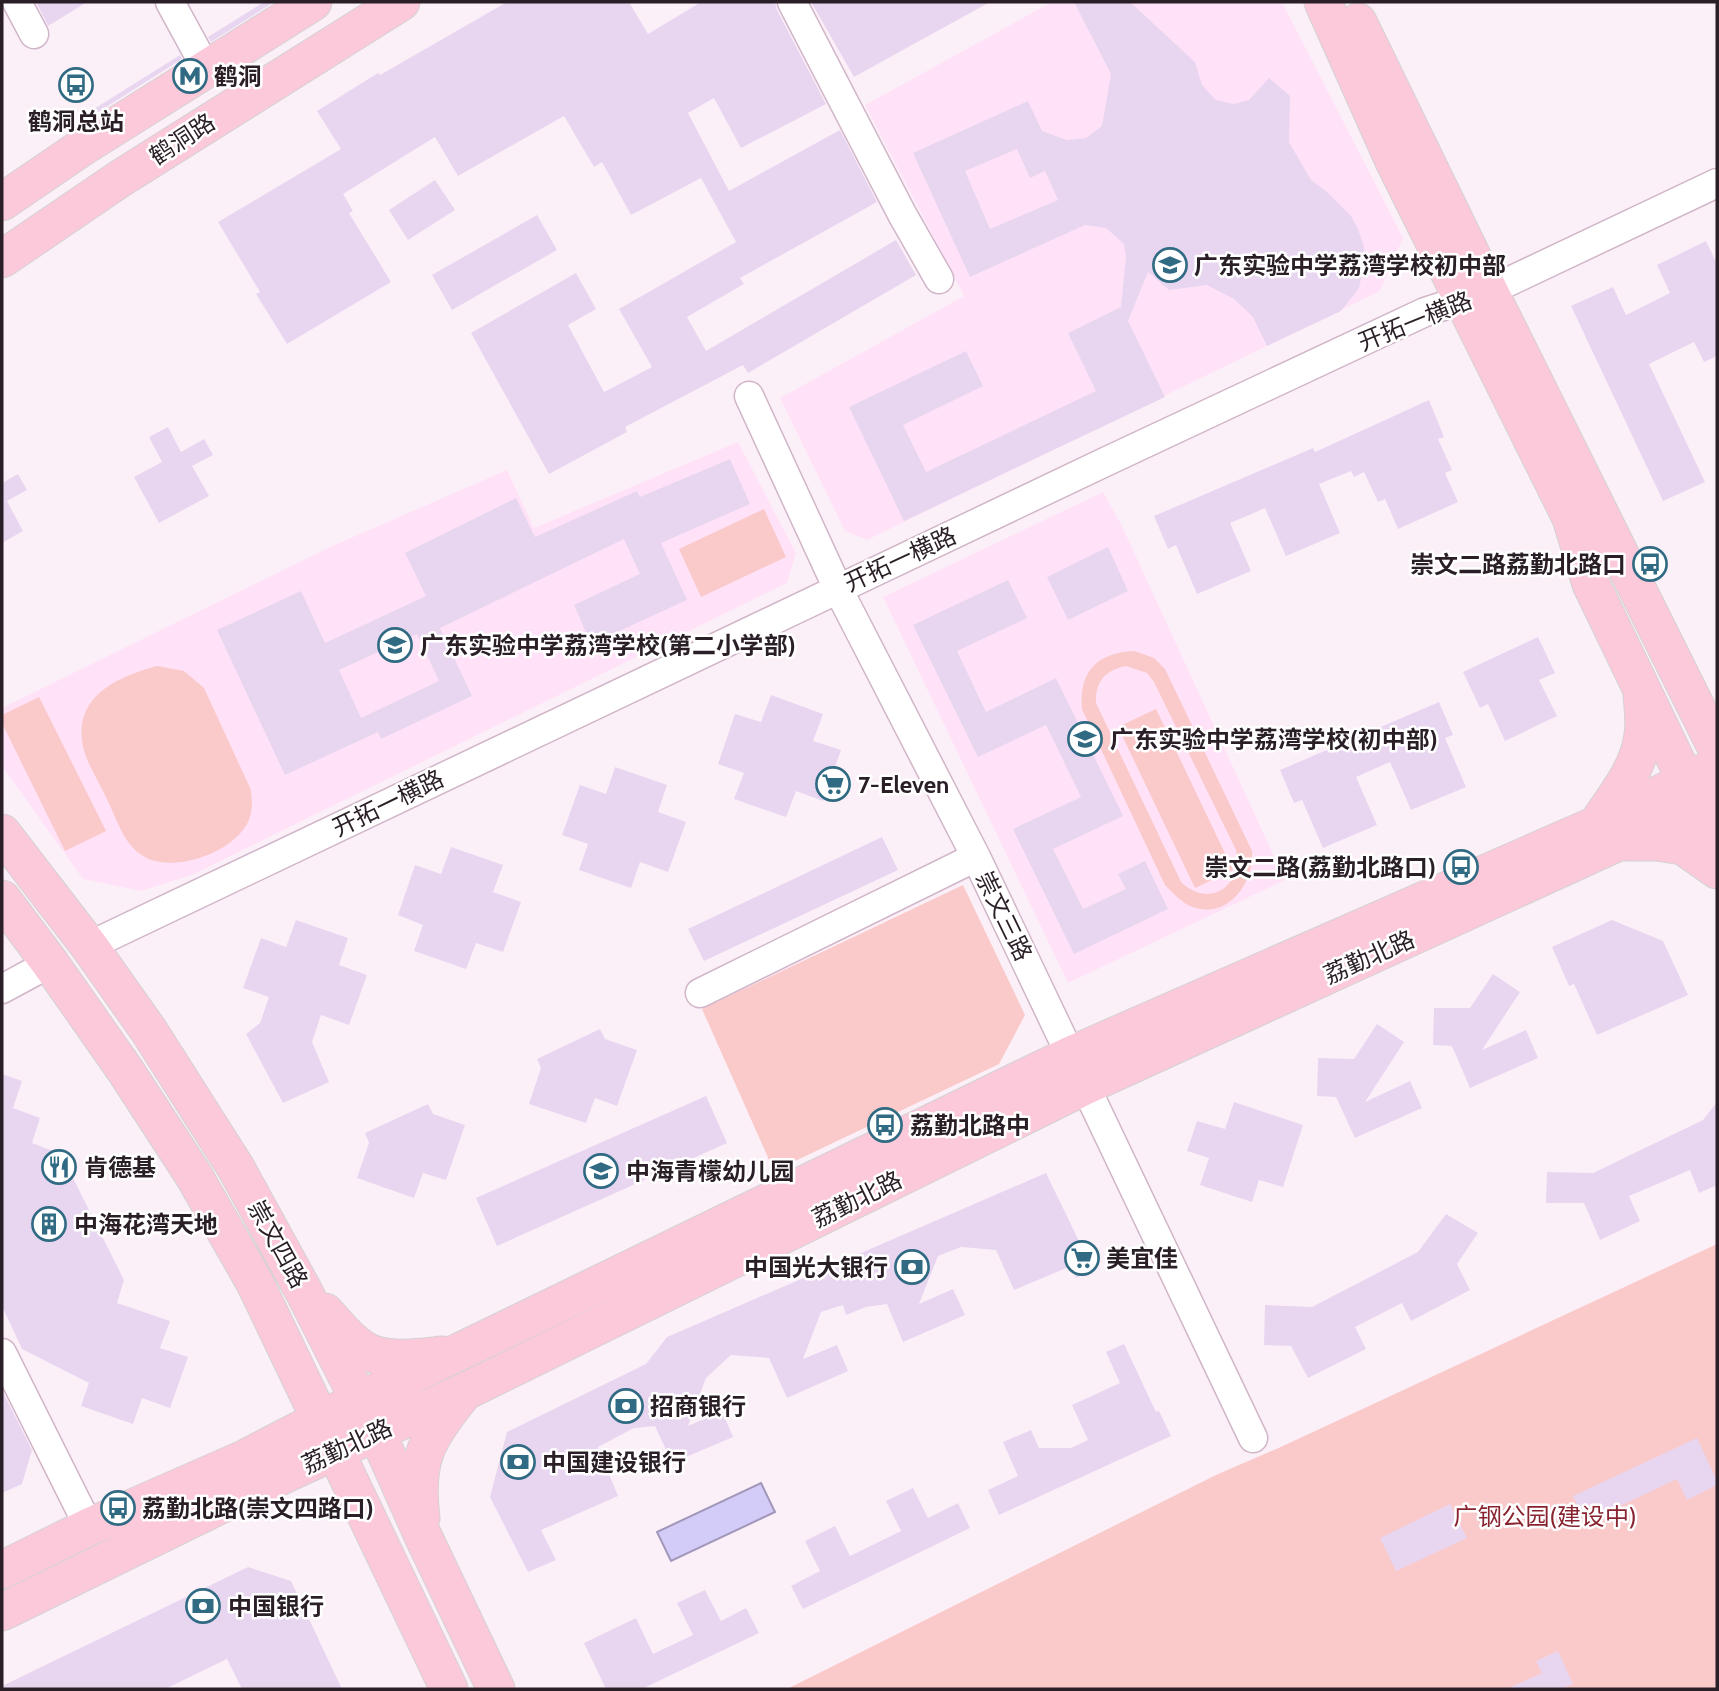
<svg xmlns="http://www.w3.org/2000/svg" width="1719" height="1691" font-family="Cabin,'Noto Sans SC',sans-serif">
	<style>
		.built { fill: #ffe2f7 }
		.green { fill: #fac9c9; fill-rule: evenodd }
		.water { fill: #d3cbf8; stroke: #a097b9; stroke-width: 2 }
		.building { fill: #e8d6f1; fill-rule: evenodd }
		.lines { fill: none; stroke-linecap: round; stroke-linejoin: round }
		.minor-casing { stroke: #d1b5c9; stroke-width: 31 }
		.major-casing { stroke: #d4d2d4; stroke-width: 39 }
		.minor { stroke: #fff; stroke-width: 28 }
		.major { stroke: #fbc9da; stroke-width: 37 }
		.labels { text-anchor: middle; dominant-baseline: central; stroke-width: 5; stroke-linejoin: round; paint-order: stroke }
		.poi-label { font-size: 24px; font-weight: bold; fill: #2a1f27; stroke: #fff; text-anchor: start }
		.street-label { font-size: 24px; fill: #2a1f27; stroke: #fff }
		.park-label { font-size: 24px; fill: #882430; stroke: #fff }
	</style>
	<rect width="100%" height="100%" fill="#fcf0f8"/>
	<!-- built -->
	<path class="built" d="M1052,2h230l121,236 -23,53 -513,249 -22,-9 -65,-133 184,-102 -99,-191z
		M738,442l58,111 -9,30 -595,292 -51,16 -58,-12 -81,-113v-58l328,-161 177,-77 27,58z
		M1103,492l18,32 164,356 -217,103 -185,-386z"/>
	<!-- green -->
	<path class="green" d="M764,509l22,48 -85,40 -22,-48z
		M1134,651l20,7 11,11 87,182c2,33 -25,70 -62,55 -10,-5 -18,-14 -25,-21l-83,-176c-3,-38 15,-56 52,-58zM1126,666l21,7 7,9 82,168c6,37 -26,59 -55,32l-85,-179c-1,-21 9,-33 30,-37z
		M157,666l27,5 20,17 47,102c1,10 2,22 -3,32 -15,31 -78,54 -108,32 -18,-13 -25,-40 -35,-59 -7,-15 -19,-33 -22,-49 -10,-50 34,-69 74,-80z
		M39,697l67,134 -41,20 -63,-128v-8z
		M1156,709l77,161 -38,18 -77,-161z
		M963,885l62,130 -26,49 -225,107 -72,-162z
		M1717,1244v445h-930l429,-214 67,-29z"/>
	<!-- water -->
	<path class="water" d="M761,1483l14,29 -104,49 -14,-29z"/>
	<!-- building -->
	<path class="building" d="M36,2h51l-39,24z
		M264,2h10l-63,40 -3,-5z
		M507,2h122l19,32 53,-32h74l2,8 49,94 -85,44 -27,-50 -26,15 41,78 111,-61 37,72 -137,76 4,6 -57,33 19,34 190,-111 20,35 -168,98 -5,-8 -118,62 2,5 -78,42 -78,-141 105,-60 20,36 -28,16 36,67 48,-25 -33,-58 117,-67 -35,-64 -70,37 -29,-53 -8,5 -30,-51 -106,60 -23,-39 -92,57 10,17 -4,2 42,69 -104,62 -31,-50 4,-2 -42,-70 123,-73 -24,-38 61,-38 2,2z
		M811,2h179l-136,75z
		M1074,2h56l65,60 7,23 14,15 18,4 15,-4 20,-22 21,18 -1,46 22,38 16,12 24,24 7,13 6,18 1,13 -6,28 -18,23 -74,35 -14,-29 -19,-18 -27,-14 -38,5 -21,-18 -20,49 37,76 -261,124 -55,-114 117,-56 17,35 -80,39 23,47 170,-81 -28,-58 53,-26 5,-51 -2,-12 -18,-16 -21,-3 -115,52 -57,-124 115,-52 14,30 25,9 19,-2 16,-12 9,-52zM1017,149l13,29 15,-7 13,29 -68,29 -25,-58z
		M180,55l2,4 -101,64 -3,-4z
		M435,180l20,30 -47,30 -19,-30z
		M537,215l20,35 -105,60 -20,-35z
		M1706,241l11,23v92l-13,6 -10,-20 -45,22 56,118 -42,19 -92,-195 42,-19 13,28 44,-22 -13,-28z
		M1429,400l15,37 -6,2 14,31 -7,3 13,29 -60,27 -13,-30 -7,3 -14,-30 -10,5 -3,-6 -32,13 21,49 -54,23 -21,-48 -18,8 -17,7 21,48 -54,23 -21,-49 -8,4 -14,-33 159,-68 2,4z
		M168,427l13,25 23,-13 9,16 -21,11 17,30 -50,27 -25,-46 28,-15 -13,-25z
		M730,459l20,45 -89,39 26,57 -96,44 -17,-39 66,-31 -16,-35 -184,89 32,68 -91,43 -3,-7 -93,43 -68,-145 84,-39 24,52 101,-47 -21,-43 111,-55 19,39 102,-46 3,6zM417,634l22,47 -78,37 -22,-48z
		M18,474l9,16 -20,11 16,30 -21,12v-60z
		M1108,547l20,44 -60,29 -21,-43z
		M1008,580l19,38 -70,33 29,61 70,-34 67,138 -70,33 30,60 43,-20 -8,-15 27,-13 23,48 -94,45 -61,-125 68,-32 -35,-72 -68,32 -65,-132z
		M1538,637l17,36 -16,7 18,36 -52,25 -17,-37 -8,4 -17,-36z
		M771,695l52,19 -10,27 28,9 -18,51 -27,-10 -10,26 -52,-18 10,-26 -26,-9 17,-50 26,8z
		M1439,702l14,33 -8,3 21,49 -55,23 -21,-48 -34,15 21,48 -54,23 -21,-48 -8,3 -14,-33z
		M615,767l52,18 -9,27 28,10 -18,50 -28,-10 -9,26 -52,-18 9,-26 -26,-9 18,-50 26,9z
		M882,837l16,33 -194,91 -16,-32z
		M451,847l52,18 -10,27 28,10 -18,50 -27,-9 -10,26 -52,-18 9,-26 -25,-10 17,-50 26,9z
		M296,920l52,18 -9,27 28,10 -18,50 -28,-10 -9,27 17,40 -46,21 -37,-69 14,-11 9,-26 -26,-9 18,-50 25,9z
		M1612,920l51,21 25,54 -91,40 -23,-51 -5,2 -17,-39z
		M1493,974l27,18 -38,58 44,-20 12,28 -68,30 -18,-42 -19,-1 1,-37h36z
		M1377,1024l27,18 -39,60 45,-21 12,27 -67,30 -19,-41 -19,-1 1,-38 36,1z
		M600,1029l5,10 32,11 -20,56 -22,-8 -9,25 -57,-19 12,-36 -4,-9z
		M2,1074l20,7 -9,27 27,10 -8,25 29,11 63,126 -7,23 53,18 -10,27 28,9 -18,51 -28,-10 -9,26 -52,-18 8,-23 -67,-34 -20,-43z
		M706,1096l21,47 -230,103 -21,-48z
		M1234,1102l69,23 -20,62 -24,-7 -7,22 -52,-17 9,-27 -22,-7 10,-30 28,8z
		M1717,1102v83l-18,8 -9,-23 -61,26 11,25 -40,19 -16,-37h-38l1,-31 46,1 110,-53z
		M428,1104l5,10 32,11 -19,55 -23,-7 -9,25 -57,-20 12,-35 -4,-10z
		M1046,1173l47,97 -17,8 -5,-12 -57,24 -18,-40 -35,-3 -23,9 -19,48 34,-15 12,26 -62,27 -16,-38 -21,3 -20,8 -3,-10 -22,7 -18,47 34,-14 11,26 -61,27 -18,-40 -38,-3 -25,23 -18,48 34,-15 11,26 -61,26 -17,-37 -21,2 -36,19 20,49 -77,34 15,30 -28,12 -38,-75 17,-65 139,-68 21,-27z
		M1446,1214l32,19 -21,31 13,26 -59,31 -9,-18 -47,24 11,22 -58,29 -17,-32 -27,-1 1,-40 47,2 106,-55z
		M1124,1344l32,68 3,-1 12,25 -172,79 -11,-25 30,-14 -15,-34 28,-12 8,18h32l17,-8 -16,-35 48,-22 -14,-31z
		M2,1390l30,60 -10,34 -20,9z
		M1697,1438l20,43v4l-30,15 -10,-21 -91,43 -13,-26z
		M913,1488l15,30 30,-15 12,25 -167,81 -12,-23 29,-15 -15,-30 30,-15 15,30 51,-25 -15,-30z
		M1450,1504l17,34 -71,33 -16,-33z
		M248,1567l43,14 51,108h-100l-15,-30 -62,30h-163v-3z
		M705,1590l16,31 25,-13 13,25 -117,56h-36l-22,-46 52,-25 17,36 40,-19 -16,-32z
		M1558,1651l15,33 -11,5h-55l35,-16 -6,-12z"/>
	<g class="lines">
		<!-- minor casing -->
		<g class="minor-casing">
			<path id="minor" d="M17,2l17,32
				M170,2l36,66
				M792,2l110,212 37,65
				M749,396l89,193 138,268 277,581
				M89,946l1014,-483 322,-151 64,-21 228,-108
				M2,989l48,-26
				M700,993l276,-136
				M2,1353l87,174"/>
		</g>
		<!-- major casing -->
		<g class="major-casing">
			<path id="major" d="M1323,2l70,157 178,359 20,66 107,222 19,36
				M1358,22l131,269 228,458
				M2,202l82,-56 229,-144
				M2,259l119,-81 280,-176
				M1597,824c18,-27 42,-55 46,-89 2,-13 0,-27 -1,-40
				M2,833l87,113 60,85 87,137 67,122 82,161 38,85 73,153
				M1626,842h31l26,4 34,24
				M2,899l48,64 75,107 69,106 61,107 194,406
				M325,1312c14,15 31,38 51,43 20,6 46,2 67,0
				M421,1518c-7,-57 5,-79 40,-122
				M2,1570l87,-43 155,-68 77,-40 748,-363 527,-231 121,-59
				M2,1612l255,-125 207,-95 621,-306 632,-289"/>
		</g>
		<!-- minor -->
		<use href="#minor" class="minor"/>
		<!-- major -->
		<use href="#major" class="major"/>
	</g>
	<!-- icons -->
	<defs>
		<g id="metro-ring" transform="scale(1.75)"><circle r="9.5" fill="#fff" stroke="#306a83" stroke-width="1.5"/><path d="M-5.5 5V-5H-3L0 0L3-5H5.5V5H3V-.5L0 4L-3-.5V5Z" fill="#306a83"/></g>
		<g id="bus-ring" transform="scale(1.75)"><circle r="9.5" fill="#fff" stroke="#306a83" stroke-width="1.5"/><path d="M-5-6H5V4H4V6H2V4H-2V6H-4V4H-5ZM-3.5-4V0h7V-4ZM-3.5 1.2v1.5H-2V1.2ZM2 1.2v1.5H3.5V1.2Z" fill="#306a83"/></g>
		<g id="school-ring" transform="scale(1.75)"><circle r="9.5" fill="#fff" stroke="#306a83" stroke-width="1.5"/><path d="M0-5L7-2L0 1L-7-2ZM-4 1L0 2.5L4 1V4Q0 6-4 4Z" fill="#306a83"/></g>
		<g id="supermarket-ring" transform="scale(1.75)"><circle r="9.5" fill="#fff" stroke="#306a83" stroke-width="1.5"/><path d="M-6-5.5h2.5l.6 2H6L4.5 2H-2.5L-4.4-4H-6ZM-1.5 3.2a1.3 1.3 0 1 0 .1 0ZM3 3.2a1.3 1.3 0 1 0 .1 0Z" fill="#306a83"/></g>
		<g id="restaurant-ring" transform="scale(1.75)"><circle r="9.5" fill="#fff" stroke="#306a83" stroke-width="1.5"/><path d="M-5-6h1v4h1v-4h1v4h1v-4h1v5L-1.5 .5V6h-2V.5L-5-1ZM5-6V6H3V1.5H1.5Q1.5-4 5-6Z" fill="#306a83"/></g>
		<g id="building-ring" transform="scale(1.75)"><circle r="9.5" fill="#fff" stroke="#306a83" stroke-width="1.5"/><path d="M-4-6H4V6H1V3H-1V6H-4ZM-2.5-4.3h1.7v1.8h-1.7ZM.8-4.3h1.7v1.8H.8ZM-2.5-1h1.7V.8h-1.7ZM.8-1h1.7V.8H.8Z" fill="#306a83"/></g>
		<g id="bank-ring" transform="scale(1.75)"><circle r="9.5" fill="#fff" stroke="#306a83" stroke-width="1.5"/><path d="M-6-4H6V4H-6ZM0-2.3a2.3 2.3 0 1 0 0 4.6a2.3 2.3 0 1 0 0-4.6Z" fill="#306a83"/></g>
	</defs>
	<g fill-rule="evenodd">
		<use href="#metro-ring" x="190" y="76"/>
		<use href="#bus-ring" x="76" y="85"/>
		<use href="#school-ring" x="1170" y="265"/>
		<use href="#bus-ring" x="1650" y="564"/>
		<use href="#school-ring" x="395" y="645"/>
		<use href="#school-ring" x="1085" y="739"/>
		<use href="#supermarket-ring" x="833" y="784"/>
		<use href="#bus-ring" x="1461" y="867"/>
		<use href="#bus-ring" x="885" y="1125"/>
		<use href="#restaurant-ring" x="59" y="1167"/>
		<use href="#school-ring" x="601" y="1171"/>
		<use href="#building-ring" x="49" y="1224"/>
		<use href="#supermarket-ring" x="1082" y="1258"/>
		<use href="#bank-ring" x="912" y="1267"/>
		<use href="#bank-ring" x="626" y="1406"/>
		<use href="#bank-ring" x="518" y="1462"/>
		<use href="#bus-ring" x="118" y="1508"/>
		<use href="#bank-ring" x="203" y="1606"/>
	</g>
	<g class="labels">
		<!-- poi labels -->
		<g class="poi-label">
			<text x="214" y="76">鹤洞</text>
			<text x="76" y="121" text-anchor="middle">鹤洞总站</text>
			<text x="1194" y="265">广东实验中学荔湾学校初中部</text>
			<text x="1626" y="564" text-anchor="end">崇文二路荔勤北路口</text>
			<text x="420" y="645">广东实验中学荔湾学校(第二小学部)</text>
			<text x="1110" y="739">广东实验中学荔湾学校(初中部)</text>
			<text x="858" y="784">7-Eleven</text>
			<text x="1436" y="867" text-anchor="end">崇文二路(荔勤北路口)</text>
			<text x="910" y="1125">荔勤北路中</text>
			<text x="84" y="1167">肯德基</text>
			<text x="626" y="1171">中海青檬幼儿园</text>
			<text x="74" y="1224">中海花湾天地</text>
			<text x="1106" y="1258">美宜佳</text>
			<text x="888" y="1267" text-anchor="end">中国光大银行</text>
			<text x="650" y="1406">招商银行</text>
			<text x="542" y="1462">中国建设银行</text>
			<text x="142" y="1508">荔勤北路(崇文四路口)</text>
			<text x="228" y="1606">中国银行</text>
		</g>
		<!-- street labels -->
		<g class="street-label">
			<text transform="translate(182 139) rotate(-33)">鹤洞路</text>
			<text transform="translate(1415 321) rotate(-22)">开拓一横路</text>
			<text transform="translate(900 559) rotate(-25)">开拓一横路</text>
			<text transform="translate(388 803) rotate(-26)">开拓一横路</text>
			<text transform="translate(1004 916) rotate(64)">崇文三路</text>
			<text transform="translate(1369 957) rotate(-24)">荔勤北路</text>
			<text transform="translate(857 1199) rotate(-26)">荔勤北路</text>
			<text transform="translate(278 1244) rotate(61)">崇文四路</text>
			<text transform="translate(347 1446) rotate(-25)">荔勤北路</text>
		</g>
		<!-- park labels -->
		<g class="park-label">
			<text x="1545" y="1516">广钢公园(建设中)</text>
		</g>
	</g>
	<!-- border -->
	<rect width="1719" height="1691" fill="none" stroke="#2a1f27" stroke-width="7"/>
</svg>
